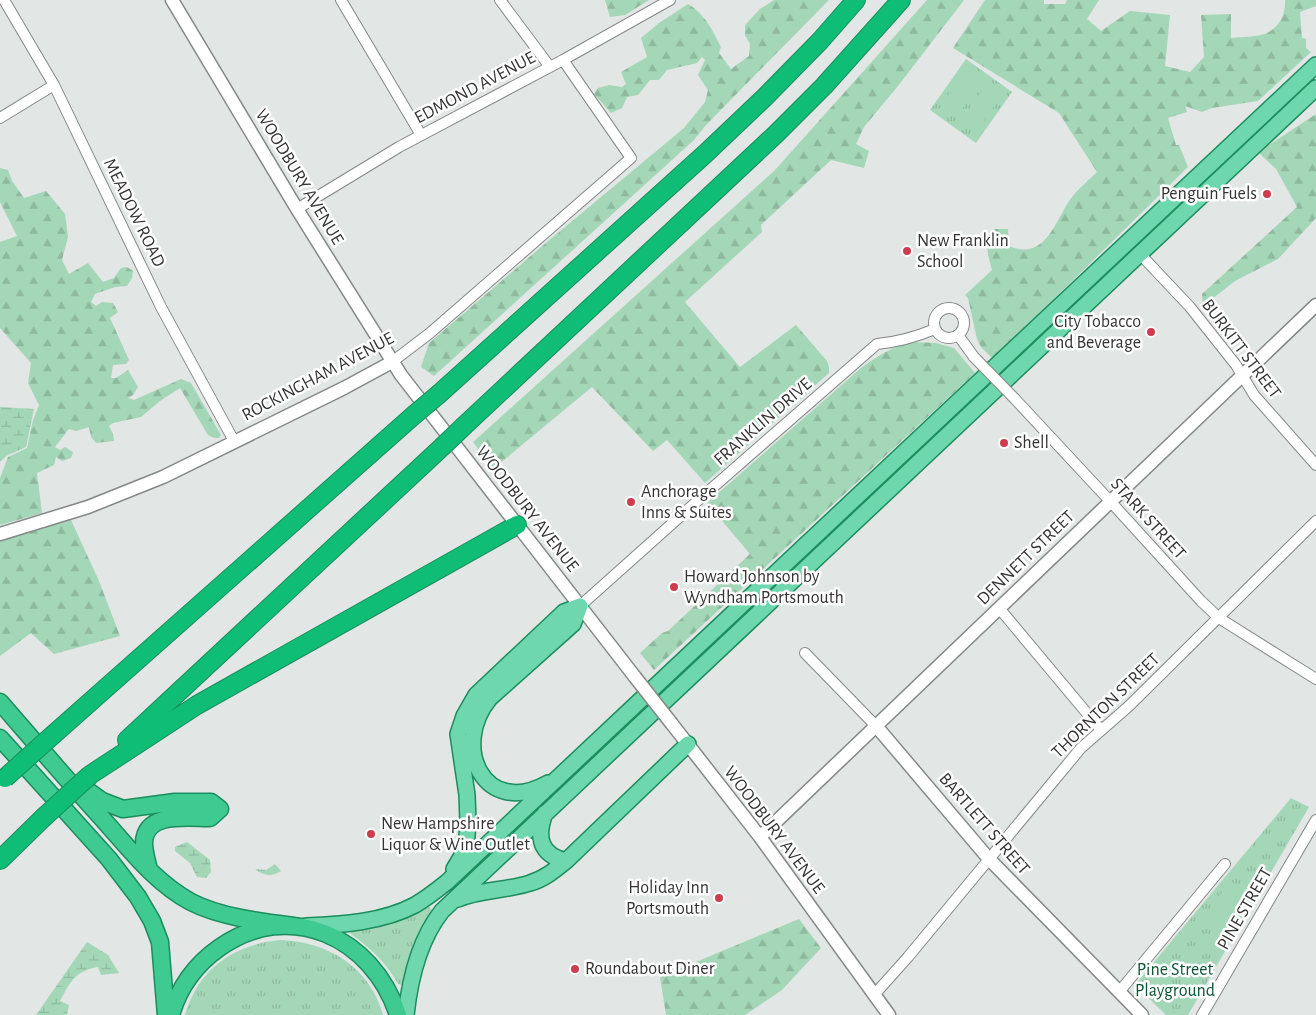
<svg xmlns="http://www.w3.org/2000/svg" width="1316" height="1015" font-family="'Alegreya Sans',sans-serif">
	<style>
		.grass { fill: url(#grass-tufts) }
		.forest { fill: url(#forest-firs) }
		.wetland { fill: url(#wetland-marsh) }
		.pitch { fill: #a4d7b8 }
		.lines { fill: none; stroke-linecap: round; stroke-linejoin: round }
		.minor-casing { stroke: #848886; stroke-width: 12 }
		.tertiary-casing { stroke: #848886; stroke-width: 15 }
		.primary-casing { stroke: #1b8d5e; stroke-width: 18 }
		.trunk-casing { stroke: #1b8d5e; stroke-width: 19 }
		.motorway-casing { stroke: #1b8d5e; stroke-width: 20 }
		.minor { stroke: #fff; stroke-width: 10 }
		.tertiary { stroke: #fff; stroke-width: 12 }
		.primary { stroke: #6fd7ad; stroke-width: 15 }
		.trunk { stroke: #3fca92; stroke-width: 16 }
		.motorway { stroke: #0fbd76; stroke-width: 18 }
		.minor-bridge-casing { stroke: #848886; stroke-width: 12; stroke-linecap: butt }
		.tertiary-bridge-casing { stroke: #848886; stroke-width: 15; stroke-linecap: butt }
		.motorway-bridge-casing { stroke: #1b8d5e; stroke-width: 20; stroke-linecap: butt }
		.minor-bridge { stroke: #fff; stroke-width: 10 }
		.tertiary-bridge { stroke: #fff; stroke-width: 12 }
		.motorway-bridge { stroke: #0fbd76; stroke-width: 18 }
		.poi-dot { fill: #cd3d4f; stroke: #fff; stroke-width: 2 }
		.labels { text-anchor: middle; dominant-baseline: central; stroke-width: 5; stroke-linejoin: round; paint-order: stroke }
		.street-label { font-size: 18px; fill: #323332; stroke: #fff }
		.poi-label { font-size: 18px; fill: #323332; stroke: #fff; text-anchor: start }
		.park-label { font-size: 18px; fill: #0e5434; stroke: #fff }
	</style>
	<defs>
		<pattern id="grass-tufts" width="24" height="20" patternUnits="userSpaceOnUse" patternTransform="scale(1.25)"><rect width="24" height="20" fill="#a4d7b8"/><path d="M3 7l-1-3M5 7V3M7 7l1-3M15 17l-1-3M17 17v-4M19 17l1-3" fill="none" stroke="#8eb99f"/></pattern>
		<pattern id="forest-firs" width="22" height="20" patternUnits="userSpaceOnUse" patternTransform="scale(1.25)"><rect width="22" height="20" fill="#a4d7b8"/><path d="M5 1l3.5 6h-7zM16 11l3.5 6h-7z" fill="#8eb99f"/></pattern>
		<pattern id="wetland-marsh" width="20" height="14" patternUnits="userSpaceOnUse" patternTransform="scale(1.25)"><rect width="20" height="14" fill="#a4d7b8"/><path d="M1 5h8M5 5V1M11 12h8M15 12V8" fill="none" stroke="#8eb99f"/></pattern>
	</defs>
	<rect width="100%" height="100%" fill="#e2e6e4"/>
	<!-- grass -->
	<path class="grass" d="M966,59l46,33 -36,51 -46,-33z
		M1291,798l18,9 -121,208h-22l-31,-30z
		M275,864l6,7c-9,6 -18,5 -26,-2l11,1z
		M429,907l4,4 -27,69 -4,5 -4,-1c-12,-22 -27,-35 -47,-50v-4c30,-5 52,-8 78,-23z
		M281,940c47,2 89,27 102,75h-198c13,-46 49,-71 96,-75z"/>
	<!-- forest -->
	<path class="forest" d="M605,0h44l-24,15 -15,2z
		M774,0h55l-123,125 -12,15 -260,236 -13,-9 8,-24 118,-101 137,-114 21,-26 3,-12 -10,-15 7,-15 -3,-3 -5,6 -30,7 -8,10h-9l-12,15 -11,2 -5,11 -11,5 -17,-19 4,-6 11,-3 13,2 4,-3 -5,-12 26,-15 -6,-19 18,-15 29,-19c17,10 25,27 33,43l-2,6 12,16 18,-13 1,-12 -5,-9v-10l15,-16z
		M927,0h37l-66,86 -34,41 -8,17 13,7 -5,17 -33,-8 -70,65 1,7 -77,70 55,65 56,-42 31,36 2,6v6l-124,110 -38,-43 -14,11 -61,-64 -99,82 -20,-27 302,-272z
		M985,0h59v4h21l2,-4h32l-12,19 14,12 29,-20 40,4 -5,51 25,6 14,-15 -3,-42 30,-1v24c9,-1 29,-1 36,-5 13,-6 19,-20 18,-33h31v6l-16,6 2,26 4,1v9l5,4 -53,49 -46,7 -10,4 -17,-6 2,6 -19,6 8,27h3l9,22 -195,192 -12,-12 -4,-8 -9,-41 -3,-3 27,-25 -4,-15 -1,-16 8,-10h13l1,17c37,16 46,-26 63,-49 7,-9 17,-17 25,-25l-38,-59 -106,-65z
		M1316,114v104l-38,41 -43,22 -32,25 -1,-12 95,-87 -21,-38 -18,-17z
		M0,168l8,2 4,11 12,17 22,-7 19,23 3,23 -6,23 7,14 19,-11 15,19 11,-4 7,-10 6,-1 6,4 -1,7 -5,8 -12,1 -20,7 -4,8 5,4 6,-4 11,1 5,9 -8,6 19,42 -3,4 -13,1 -2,13h5l12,-8 10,17 -5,8 -5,3 6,2 47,-21 10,4 30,52 -2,3h-5l-6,-3 -28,-47 -20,13 -19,16 -28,6 -4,3 4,8 1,7 -18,2 -5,-6 -2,-10 -13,4 -7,-2 -14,18 5,3 5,-3 8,5 -2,6 -9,3 -6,-4 -2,8 -17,8 5,40 -42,12v-47l8,-21 19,-9 6,-28 6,-15 -11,-22 3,-20 -31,-35v-86l17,-6 -17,-34z
		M913,342l23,1 18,5 21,25 -321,297 -14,-17 22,-20 6,-2 82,-77 -43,-51 154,-135c18,-13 30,-21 52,-26z
		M71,520l28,61 21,55 -66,18 -23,-21 -31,23v-116z
		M799,919l22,29 -39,42 -37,25h-79l-6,-38z"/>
	<!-- wetland -->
	<path class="wetland" d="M0,407l34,2 -8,38 -20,9 -6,6z
		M187,842l23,18 1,12 -5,6 -9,-1 -7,-14 -15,-12v-4z
		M87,942l21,13 11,18 -18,2 -3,-8c-23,4 -27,14 -38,34l9,4 -2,10h-31z"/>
	<!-- pitch -->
	<path class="pitch" d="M965,72l15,11 -23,33 -16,-11z
		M985,86l16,11 -24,33 -15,-11z
		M1230,881l20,13 -28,43 -22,-12z"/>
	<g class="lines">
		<!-- minor casing -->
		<g class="minor-casing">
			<path id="minor" d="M4,0l50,85 107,222 73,134
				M341,0l80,135
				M500,0l50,67
				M0,118l54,-33
				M297,209l102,-62 164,-87 107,-60
				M1140,254l50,53 46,58 18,30 62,70
				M934 323a15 15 0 1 1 30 0a15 15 0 1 1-30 0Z
				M958,335l16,22
				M392,362l38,-29 201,-175 -68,-98
				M1015,399l95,102 91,100 18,17 97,61
				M580,606l123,-110 174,-152c21,-2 39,-7 58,-15
				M999,608l102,122
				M805,653l72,74
				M1119,992l106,-128
				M874,995l34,-38 173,-209 48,-42 187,-185
				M1202,1015l114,-195"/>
		</g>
		<!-- tertiary casing -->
		<g class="tertiary-casing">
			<path id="tertiary" d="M172,0l125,209 104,166 234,302
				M0,534l88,-27 75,-30 181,-89 48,-26
				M672,724l88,113 129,178
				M877,727l112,132 153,156
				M760,837l556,-532"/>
		</g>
		<!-- primary casing -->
		<g class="primary-casing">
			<path id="primary" d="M548,783c-64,36 -98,-37 -58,-85l83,-74 7,-18
				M545,813c-9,24 -5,42 21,48
				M454,869l12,-20 2,-27 -1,-27 -9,-61 6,-18 12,-21 88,-83 16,-6
				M458,899c23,-10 48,-8 72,-16 14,-4 25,-13 36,-22l122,-117
				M306,926c36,-1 77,-4 109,-21 12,-7 22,-15 32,-23l869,-817
				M406,1015c4,-37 13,-75 36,-104l874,-823"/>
		</g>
		<!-- trunk casing -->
		<g class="trunk-casing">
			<path id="trunk" d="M0,702c33,38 66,77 100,114 28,31 54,66 91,86 29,15 71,20 103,24
				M0,738l109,121 29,38 14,24 8,21 6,73
				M84,788l18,13 21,8 52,-7h36l9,7 -10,9c-21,0 -65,-7 -66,25 0,9 3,18 5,27
				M171,1015c8,-28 24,-50 48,-67 70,-50 154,-11 179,67"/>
		</g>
		<!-- motorway casing -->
		<g class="motorway-casing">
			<path id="motorway" d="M439,394l266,-240 60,-57 55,-56 36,-41
				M465,425l311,-291 48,-48 77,-86
				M54,734l360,-319
				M127,740l315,-293
				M90,775l107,-70 320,-180
				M0,860l43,-42"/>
		</g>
		<!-- minor -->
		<use href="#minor" class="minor"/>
		<!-- tertiary -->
		<use href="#tertiary" class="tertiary"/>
		<!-- primary -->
		<use href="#primary" class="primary"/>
		<!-- trunk -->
		<use href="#trunk" class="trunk"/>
		<!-- motorway -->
		<use href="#motorway" class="motorway"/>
		<!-- minor-bridge casing -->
		<g class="minor-bridge-casing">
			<path id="minor-bridge" d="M974,357l41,42"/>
		</g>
		<!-- tertiary-bridge casing -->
		<g class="tertiary-bridge-casing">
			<path id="tertiary-bridge" d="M635,677l37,47"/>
		</g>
		<!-- motorway-bridge casing -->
		<g class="motorway-bridge-casing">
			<path id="motorway-bridge" d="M414,415l25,-21
				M442,447l23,-22
				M5,778l49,-44
				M43,818l47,-43"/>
		</g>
		<!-- minor-bridge -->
		<use href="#minor-bridge" class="minor-bridge"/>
		<!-- tertiary-bridge -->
		<use href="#tertiary-bridge" class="tertiary-bridge"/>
		<!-- motorway-bridge -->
		<use href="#motorway-bridge" class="motorway-bridge"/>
	</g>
	<!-- markers -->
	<g class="poi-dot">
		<circle cx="1267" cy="194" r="5"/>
		<circle cx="907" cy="251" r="5"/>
		<circle cx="1151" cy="332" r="5"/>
		<circle cx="1004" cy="443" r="5"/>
		<circle cx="631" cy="502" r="5"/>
		<circle cx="674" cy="587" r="5"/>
		<circle cx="371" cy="834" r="5"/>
		<circle cx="719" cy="898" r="5"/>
		<circle cx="575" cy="969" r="5"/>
	</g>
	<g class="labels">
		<!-- street labels -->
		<g class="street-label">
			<text transform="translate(475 88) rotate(-28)">EDMOND AVENUE</text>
			<text transform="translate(299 177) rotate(59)">WOODBURY AVENUE</text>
			<text transform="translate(134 213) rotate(64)">MEADOW ROAD</text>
			<text transform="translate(1241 349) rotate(53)">BURKITT STREET</text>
			<text transform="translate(318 377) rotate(-28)">ROCKINGHAM AVENUE</text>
			<text transform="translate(763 422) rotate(-41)">FRANKLIN DRIVE</text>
			<text transform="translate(527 509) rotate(52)">WOODBURY AVENUE</text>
			<text transform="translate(1148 519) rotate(48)">STARK STREET</text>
			<text transform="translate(1026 558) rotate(-44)">DENNETT STREET</text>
			<text transform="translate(1106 706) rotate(-44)">THORNTON STREET</text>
			<text transform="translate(984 824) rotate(49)">BARTLETT STREET</text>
			<text transform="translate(774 830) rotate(53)">WOODBURY AVENUE</text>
			<text transform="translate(1245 909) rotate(-60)">PINE STREET</text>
		</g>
		<!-- poi labels -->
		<g class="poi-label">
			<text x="1257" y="194" text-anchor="end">Penguin Fuels</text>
			<text x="917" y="241">New Franklin<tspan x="917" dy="21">School</tspan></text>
			<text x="1141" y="322" text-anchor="end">City Tobacco<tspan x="1141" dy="21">and Beverage</tspan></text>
			<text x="1014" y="443">Shell</text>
			<text x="641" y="492">Anchorage<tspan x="641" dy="21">Inns &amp; Suites</tspan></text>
			<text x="684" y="577">Howard Johnson by<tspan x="684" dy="21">Wyndham Portsmouth</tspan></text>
			<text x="381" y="824">New Hampshire<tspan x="381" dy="21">Liquor &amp; Wine Outlet</tspan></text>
			<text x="709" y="888" text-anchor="end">Holiday Inn<tspan x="709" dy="21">Portsmouth</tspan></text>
			<text x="585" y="969">Roundabout Diner</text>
		</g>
		<!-- park labels -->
		<g class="park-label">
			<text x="1175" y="970">Pine Street<tspan x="1175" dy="21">Playground</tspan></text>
		</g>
	</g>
</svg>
